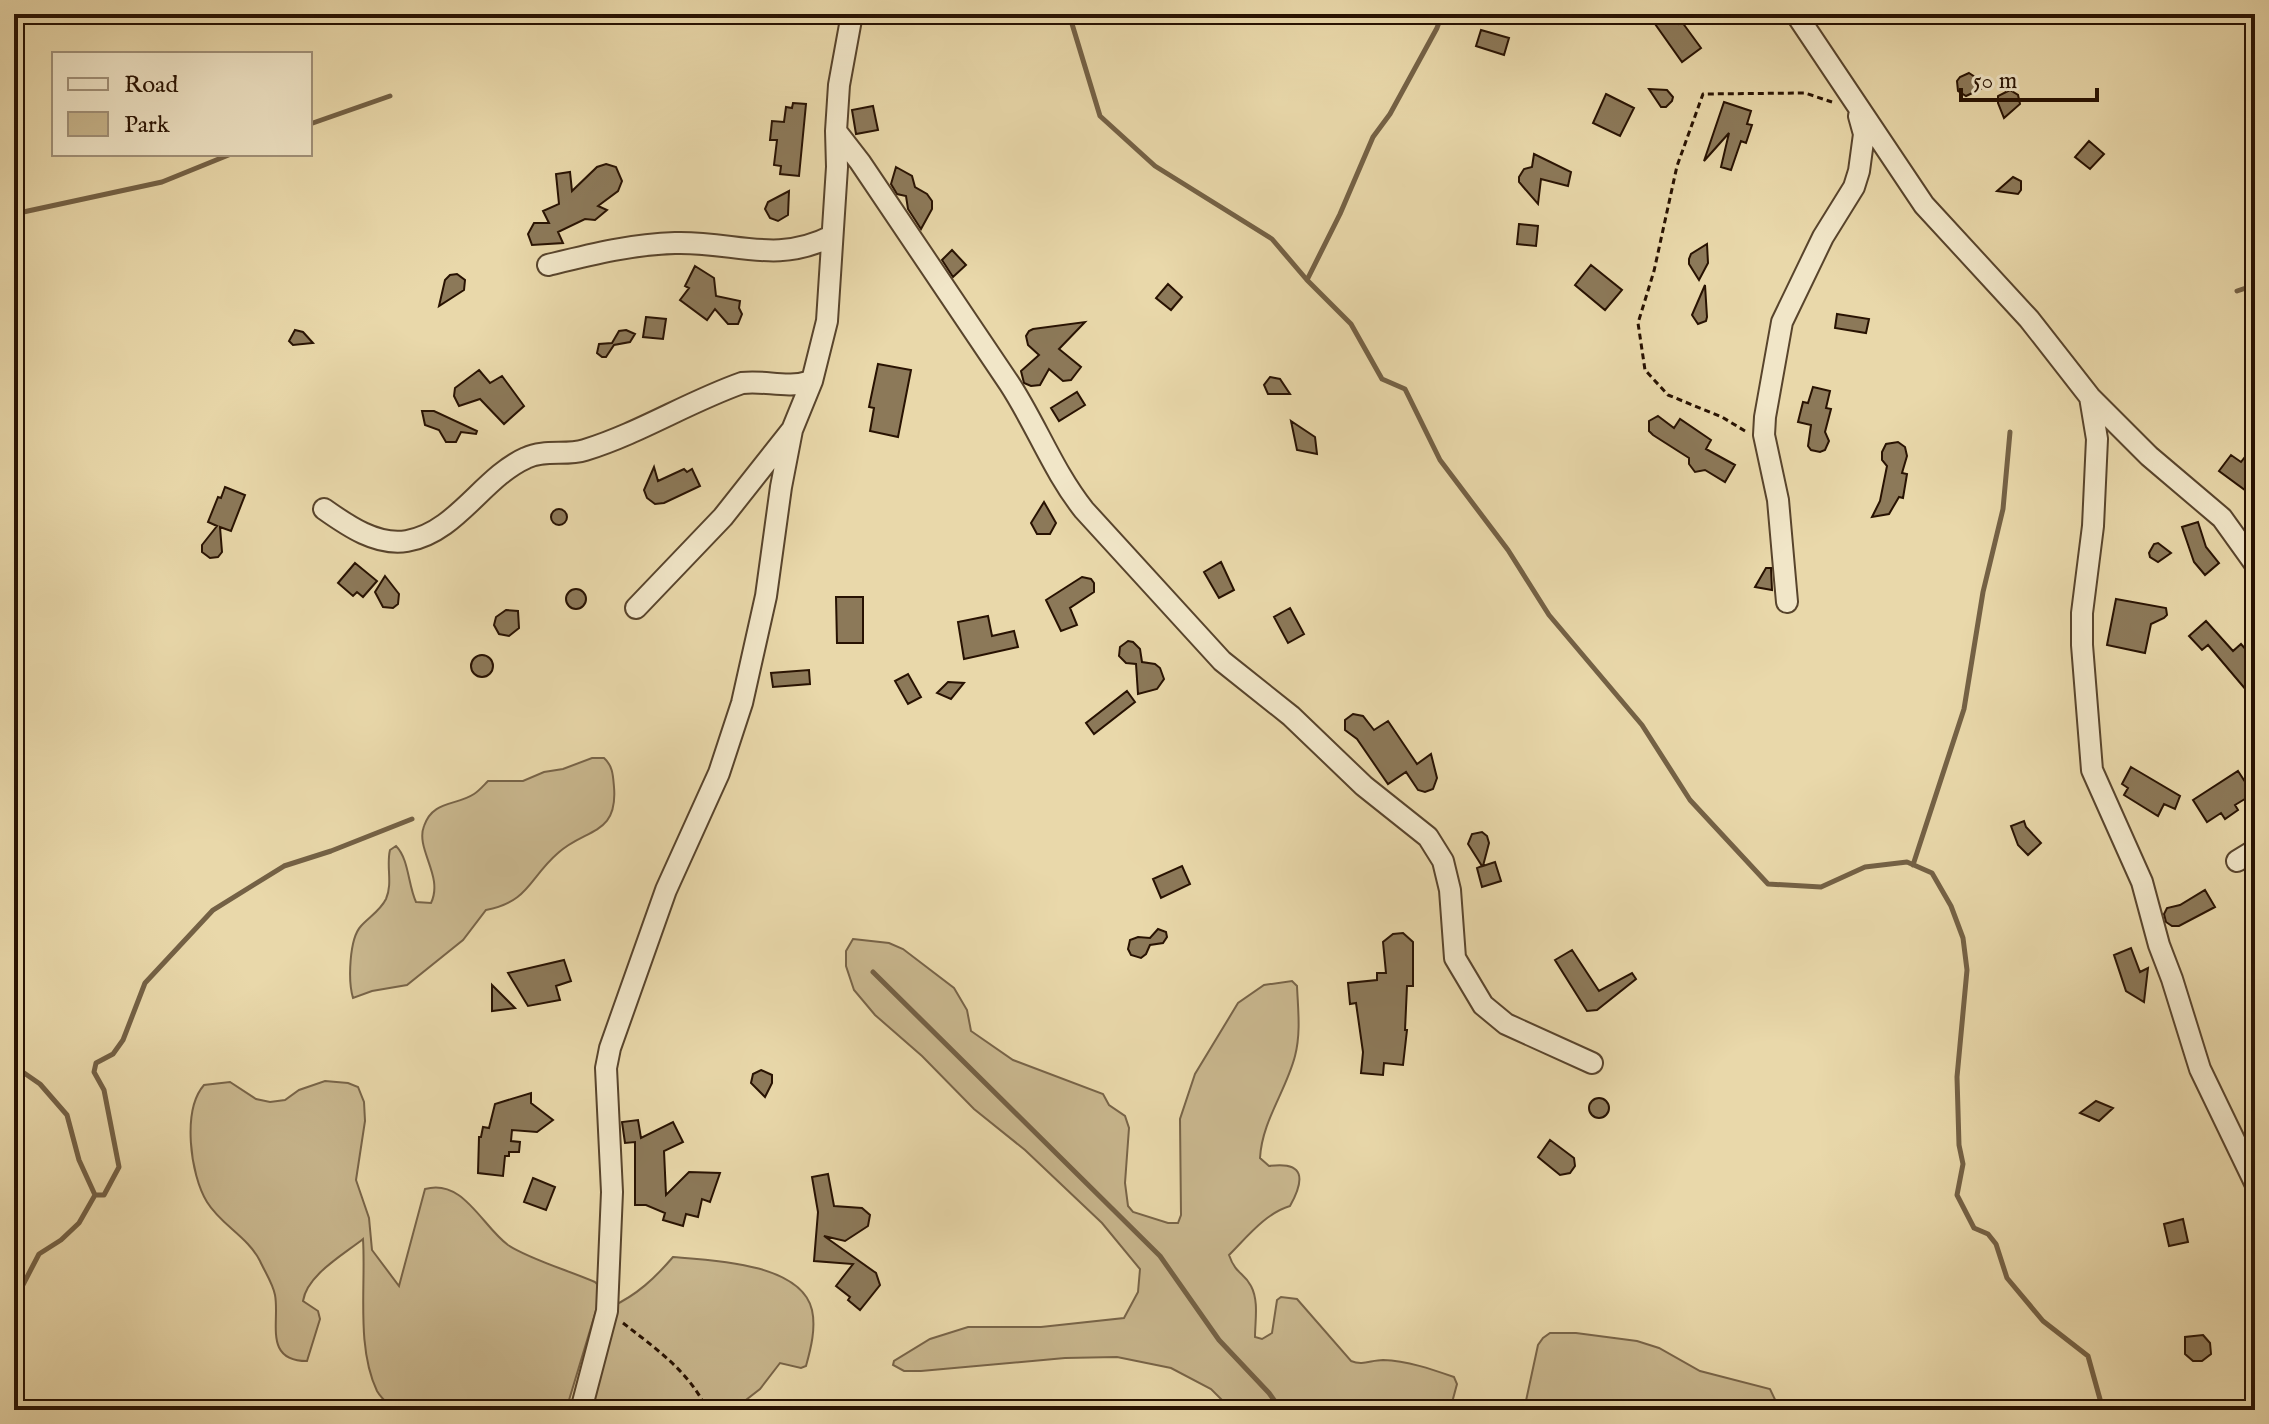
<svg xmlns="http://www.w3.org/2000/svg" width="2269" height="1424" font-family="'IM FELL English',serif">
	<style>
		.green { fill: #c8b68d; stroke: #786448; stroke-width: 2 }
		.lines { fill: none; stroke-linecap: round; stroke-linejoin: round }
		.stream { stroke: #746145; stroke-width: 5 }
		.building { fill: #8c7959; stroke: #281202; stroke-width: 2 }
		.minor-casing { stroke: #58442c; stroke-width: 24 }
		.path { stroke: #281202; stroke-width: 3; stroke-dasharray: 6 4; stroke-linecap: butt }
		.minor { stroke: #f1e6c8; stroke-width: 20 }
	</style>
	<rect width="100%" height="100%" fill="#e9d8aa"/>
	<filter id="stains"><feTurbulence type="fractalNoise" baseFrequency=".0025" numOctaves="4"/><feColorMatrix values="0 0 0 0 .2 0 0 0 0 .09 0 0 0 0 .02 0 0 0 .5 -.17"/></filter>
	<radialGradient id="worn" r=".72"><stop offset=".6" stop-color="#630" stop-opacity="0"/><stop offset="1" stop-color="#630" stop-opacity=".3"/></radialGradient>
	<!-- green -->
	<path class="green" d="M592,758h12c9,8 9,18 10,29 4,49 -29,41 -56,66 -29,25 -29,49 -72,57l-23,30 -56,45 -35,6 -19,7c-5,-17 -4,-59 8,-72 8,-9 19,-15 25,-27 7,-16 0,-33 4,-49l6,-4c13,13 12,39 20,56l15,1c13,-27 -16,-54 -7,-77 9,-26 32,-20 50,-32 5,-3 10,-9 14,-13h35l21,-9 19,-3z
		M853,939l36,4 14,6 51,39 13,22 4,21 42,29 90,34 6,11 16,11 4,12 -4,55 3,23 5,6 35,11h10l3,-8 -1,-96 15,-45 43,-71 26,-18 28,-4 5,5c1,23 4,47 -2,70 -9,35 -33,65 -35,102l9,8c36,-5 36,13 21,40 -24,7 -43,31 -61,49 7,20 15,17 22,31 8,15 4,35 4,51l7,2 10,-6 5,-33 4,-3 16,2 54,62c12,5 20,-1 32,-1 25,1 48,9 71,17l3,7 -7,26h-218l-21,-21 -40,-21 -54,-11 -52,1 -144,13h-17l-11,-6 1,-4 36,-22 38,-12h73l83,-9 14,-26 2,-23 -38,-46 -77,-73 -51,-41 -52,-53 -47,-41 -21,-25 -8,-24v-15z
		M325,1081l23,2 10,4 6,15 1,19 -9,59 13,38 3,32 27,36 26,-97c38,-11 57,37 83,56 21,14 62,26 87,37l5,5 1,7 -35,116h-172c-6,-6 -13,-12 -17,-19 -21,-44 -11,-105 -14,-152 -20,16 -56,36 -60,62l15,10 2,8 -13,42c-44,0 -27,-40 -32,-66 -2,-11 -10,-23 -15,-34 -12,-24 -39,-36 -53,-59 -17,-28 -25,-92 -3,-117l26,-3 26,17 14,3 15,-2 14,-10z
		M673,1257c38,3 128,6 139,53 4,18 -1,38 -6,56l-5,2 -21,-5 -20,26 -27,21h-151l29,-103c26,-12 44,-29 62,-50z
		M1550,1333h26l61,8 22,7 41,23 70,18 10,21h-256l14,-65 5,-7z"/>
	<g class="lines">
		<!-- stream -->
		<path class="stream" d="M1069,14l31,102 55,50 117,73 35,41 44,44 31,55 23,10 35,71 68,90 41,65 93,110 48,75 78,84 53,3 44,-20 42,-5 25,11 19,33 12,32 4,32 -10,107 2,68 4,19 -6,31 17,33 14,6 8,10 11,34 36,43 45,35 15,54
			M310,124l80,-28
			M14,214l148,-32 69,-28
			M1307,280l33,-66 33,-77 17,-23 47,-86 5,-14
			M2237,291l18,-6
			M1913,865l51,-156 19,-117 20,-83 7,-77
			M873,972l287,284 59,84 50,53 12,17
			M14,1066l26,18 27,31 12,45 16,35 -16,28 -18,17 -22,14 -25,48
			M95,1195h9l15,-28 -15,-77 -10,-18 2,-9 17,-9 10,-14 22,-57 68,-73 71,-44 47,-15 81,-32"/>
	</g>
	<!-- building -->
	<path class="building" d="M1648,14h23l8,10 3,-2 19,26 -19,14z
		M1481,30l28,8 -5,17 -28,-9z
		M1969,73l9,6 3,10 -15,7 -8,-5 -1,-10 3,-4z
		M1649,89l18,1 6,7 -1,4 -6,6h-5z
		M2010,90l8,5 2,9 -16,14 -6,-15v-7z
		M1606,94l28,14 -14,28 -27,-13z
		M1724,102l27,9 -4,13 5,1 -6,18 -5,-2 -10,29 -10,-3 8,-34 -25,28z
		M793,103l13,1 -7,72 -19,-2 1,-8 -7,-1 3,-25h-7l2,-19 12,1 2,-15 6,1z
		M873,106l5,24 -22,4 -4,-24z
		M2089,141l15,13 -14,15 -15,-12z
		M1534,154l37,18 -3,14 -27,-7 -3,25 -19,-22v-5l5,-8 8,-2z
		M606,164l10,3 6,14 -4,10 -20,15 9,4 -12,10 -10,-1 -27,13 5,11 -31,2 -4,-11 6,-11h15l-6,-12 16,-7 -3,-30 14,-2 2,19 25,-24z
		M896,167l16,9 3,11 12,7 5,7v8l-11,20 -13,-20 -2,-13 -9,-2 -6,-10z
		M2013,177l8,4v9l-3,4 -21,-3z
		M789,191l-1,24 -10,6 -8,-3 -5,-9 3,-7z
		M1519,224l19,2 -2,20 -19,-2z
		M1707,244l1,19 -9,17 -10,-16v-5l2,-5z
		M952,250l14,15 -13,12 -11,-17z
		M1591,265l31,25 -17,20 -30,-25z
		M695,266l19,12 2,18 24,5 -1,7 3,6 -4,10h-10l-13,-15 -8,11 -27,-20 9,-12 -4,-2z
		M457,274l8,6 -1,10 -25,16 6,-26 5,-5z
		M1168,284l14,13 -11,13 -15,-12z
		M1705,285l2,32 -1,4 -8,3 -6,-9z
		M1837,314l32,5 -3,14 -31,-5z
		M646,317l20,2 -3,20 -20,-2z
		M1085,322l-26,27 22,18 -10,13 -8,1 -14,-12 -9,16 -9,1 -7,-3 -3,-12 18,-16 -11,-10 -2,-9 3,-5 4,-2z
		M295,330l8,2 10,11 -20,2 -4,-4z
		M626,330l9,4 -5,8 -16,3 -8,12h-4l-5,-4 2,-9 13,-1 7,-12z
		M878,364l33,6 -13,67 -28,-6 4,-23 -5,-1z
		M479,370l11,13 12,-7 22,30 -20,18 -24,-25 -21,7 -5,-10 1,-8z
		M1270,377l10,2 10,15h-22l-4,-9z
		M1813,387l17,4 -4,17 5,1 -6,23 4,9 -4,9 -5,2 -9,-2 -3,-4 3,-21 -13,-3 5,-20 5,1z
		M1077,392l8,13 -26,16 -8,-13z
		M422,411h12l43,20 -1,3 -15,-2 -5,10h-10l-7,-12 -14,-5z
		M1658,416l16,12 6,-9 31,21 -5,9 29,16 -10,17 -20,-12 -10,2 -6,-8v-6l-36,-23 -4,-4v-10z
		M1291,421l24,16 2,17 -20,-4z
		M1898,442l7,5 2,9 -5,17 5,1 -4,24 -4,-1 -10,17 -17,3 8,-16 7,-35 -5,-6v-8l4,-8z
		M2255,444v41l-6,8 -30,-22 12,-16 10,7z
		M654,467l4,14 26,-12 3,3 5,-3 8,17 -36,17 -9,1 -8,-6 -3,-8z
		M225,487l20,8 -14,36 -11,-4 2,25 -4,5 -8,1 -8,-6v-7l15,-19 -9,-4 10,-25 3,1z
		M1044,502l12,21 -6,11h-13l-6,-11z
		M551 517a8 8 0 1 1 16 0a8 8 0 1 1-16 0Z
		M2198,522l8,25 13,16 -14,12 -11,-13 -12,-35z
		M2158,543l13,10 -13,9 -8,-5 -1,-4 5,-9z
		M1221,562l13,28 -15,8 -15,-26z
		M355,563l22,18 -14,16 -6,-5 -4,4 -15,-13z
		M1766,568h5l1,22 -17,-3z
		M385,576l14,18 -1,10 -5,4 -10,-1 -8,-15z
		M1082,577l9,2 3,4v9l-24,16 7,17 -16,6 -15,-31z
		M566 599a10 10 0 1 1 20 0a10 10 0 1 1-20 0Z
		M836,597h27v46h-26z
		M2116,599l50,9 1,7 -3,3 -13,6 -6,29 -38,-8z
		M1290,608l14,26 -16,9 -14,-26z
		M506,610l12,1 1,17 -10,8 -10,-2 -5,-9 2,-8z
		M988,616l4,20 22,-5 4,16 -54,12 -6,-37z
		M2206,621l27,30 8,-7 14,16v24l-8,7 -39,-46 -6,5 -13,-14z
		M1128,641l5,1 7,7 2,13 13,2 5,4 4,11 -7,10 -19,5 -2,-30 -10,-1 -7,-7 1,-9z
		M471 666a11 11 0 1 1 22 0a11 11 0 1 1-22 0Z
		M809,670l1,14 -37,3 -2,-14z
		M908,674l13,23 -13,7 -13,-23z
		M948,682l16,1 -13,16 -14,-6z
		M1127,691l8,11 -41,32 -8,-11z
		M1353,714l10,2 11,14 14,-9 29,43 14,-10 6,24 -4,11 -8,3 -7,-2 -12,-18 -18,12 -31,-45 -12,-9v-10z
		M2131,767l49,29 -5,13 -11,-5 -6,12 -34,-21 4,-7 -6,-4z
		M2238,771l15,23 -18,11 3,5 -13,9 -4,-6 -14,9 -14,-22z
		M2024,821l2,6 15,16 -13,12 -10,-10 -7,-19z
		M1482,832l5,4 2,7 -6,23 12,-4 6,19 -19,6 -5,-19 5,-2 -14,-22 4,-10z
		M1182,866l8,18 -29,14 -8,-19z
		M2205,890l10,17 -36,19h-7l-6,-4 -2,-8 3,-6 13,-3z
		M1158,929l8,3 1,5 -4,6 -13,2 -4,9 -5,4 -10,-3 -3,-6 2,-9 8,-3 12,1z
		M1403,933l10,9v44h-6l-2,44h2l-4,35 -19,-2 -1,12 -22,-2 2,-21 -7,-49 -6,1 -2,-21 29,-3v-7h9l-3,-31 10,-8z
		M2131,948l9,24 8,-4 -4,34 -18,-11 -12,-36z
		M1572,950l27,41 33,-18 4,6 -39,31 -10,1 -32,-51z
		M564,960l7,21 -15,5 4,14 -32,6 -20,-33z
		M492,985l23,23 -23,3z
		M761,1070l11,5v8l-7,14 -14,-14 2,-9z
		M531,1093v10l22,17 -16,12 -25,-2 -1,11 9,1 -1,10h-10v4h-4l-2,20 -25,-3 1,-36h2l2,-10 6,1 6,-24z
		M1589 1108a10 10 0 1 1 20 0a10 10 0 1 1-20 0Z
		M2096,1101l17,7 -14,13 -19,-8z
		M638,1120l3,18 32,-16 10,20 -19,9 2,44 23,-23 31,1 -10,29 -8,-3 -4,18 -12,-3 -3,12 -20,-6 2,-7 -19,-8h-11v-63l-10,1 -3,-21z
		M1550,1140l24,18 1,8 -5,7 -10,2 -22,-18z
		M828,1174l6,32 28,2 8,7 -2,11 -23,15 -21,-5 52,37 4,12 -20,25 -12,-10 2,-3 -14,-11 17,-22 -39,-3 4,-49 -6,-35z
		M533,1178l22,9 -9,23 -22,-8z
		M2183,1219l5,23 -19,4 -5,-22z
		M2203,1335l7,8 1,11 -9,7h-9l-8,-7v-17z"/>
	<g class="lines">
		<!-- minor casing -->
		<g class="minor-casing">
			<path id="minor" d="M1796,14l128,191 105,114 61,78 59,59 73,62 33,46
				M836,131l24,31 149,221c27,41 44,88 75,127l138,151 69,55 73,70 64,51 15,24 7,29 5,68 28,47 23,19 86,39
				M548,265c41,-10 84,-21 127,-22 59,-2 100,22 157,-7
				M2090,397l7,42 -4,87 -11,87v32l10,125 50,112 17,63 13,34 28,90 55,114
				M324,509c24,17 53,37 83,32 49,-8 76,-64 119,-83 19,-9 40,-2 59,-8 55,-17 103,-48 157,-67 24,-3 45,6 70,-2
				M1787,602l-9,-102 -14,-65 1,-18 17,-95 41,-85 31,-50 5,-16 5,-37 -5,-18
				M636,608l87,-91 68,-86
				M2237,861l18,-11
				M581,1410l26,-99 5,-119 -6,-124 4,-20 56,-158 53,-117 23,-70 24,-107 15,-109 11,-57 20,-49 15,-60 10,-154 -1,-36 3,-46 13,-71"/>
		</g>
		<!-- path -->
		<path class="path" d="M1745,431l-23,-14 -54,-22 -23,-25 -7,-47 16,-52 23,-105 26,-72 102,-1 27,9
			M623,1323c32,25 67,49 84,87"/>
		<!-- minor -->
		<use href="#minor" class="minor"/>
	</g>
	<!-- margin -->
	<rect width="2269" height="1424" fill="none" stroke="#e9d8aa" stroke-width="48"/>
	<rect x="16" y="16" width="2237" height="1392" fill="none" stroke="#281202" stroke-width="4"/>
	<rect x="24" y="24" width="2221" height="1376" fill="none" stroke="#281202" stroke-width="2"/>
	<!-- legend -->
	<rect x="52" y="52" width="260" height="104" fill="#f1e6c8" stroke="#a19179" stroke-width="2"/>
	<rect x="68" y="78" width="40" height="12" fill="#f1e6c8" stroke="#a19179" stroke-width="2"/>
	<text x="124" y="92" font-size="24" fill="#281202">Road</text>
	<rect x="68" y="112" width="40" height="24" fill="#c8b68d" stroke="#a19179" stroke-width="2"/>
	<text x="124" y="132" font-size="24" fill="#281202">Park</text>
	<!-- scale -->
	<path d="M1961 88v12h136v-12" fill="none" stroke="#281202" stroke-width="4"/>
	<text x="1973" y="88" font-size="24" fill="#281202" stroke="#f1e6c8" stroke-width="6" paint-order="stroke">50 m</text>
	<rect width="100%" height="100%" filter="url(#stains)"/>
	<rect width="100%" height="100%" fill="url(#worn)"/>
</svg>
